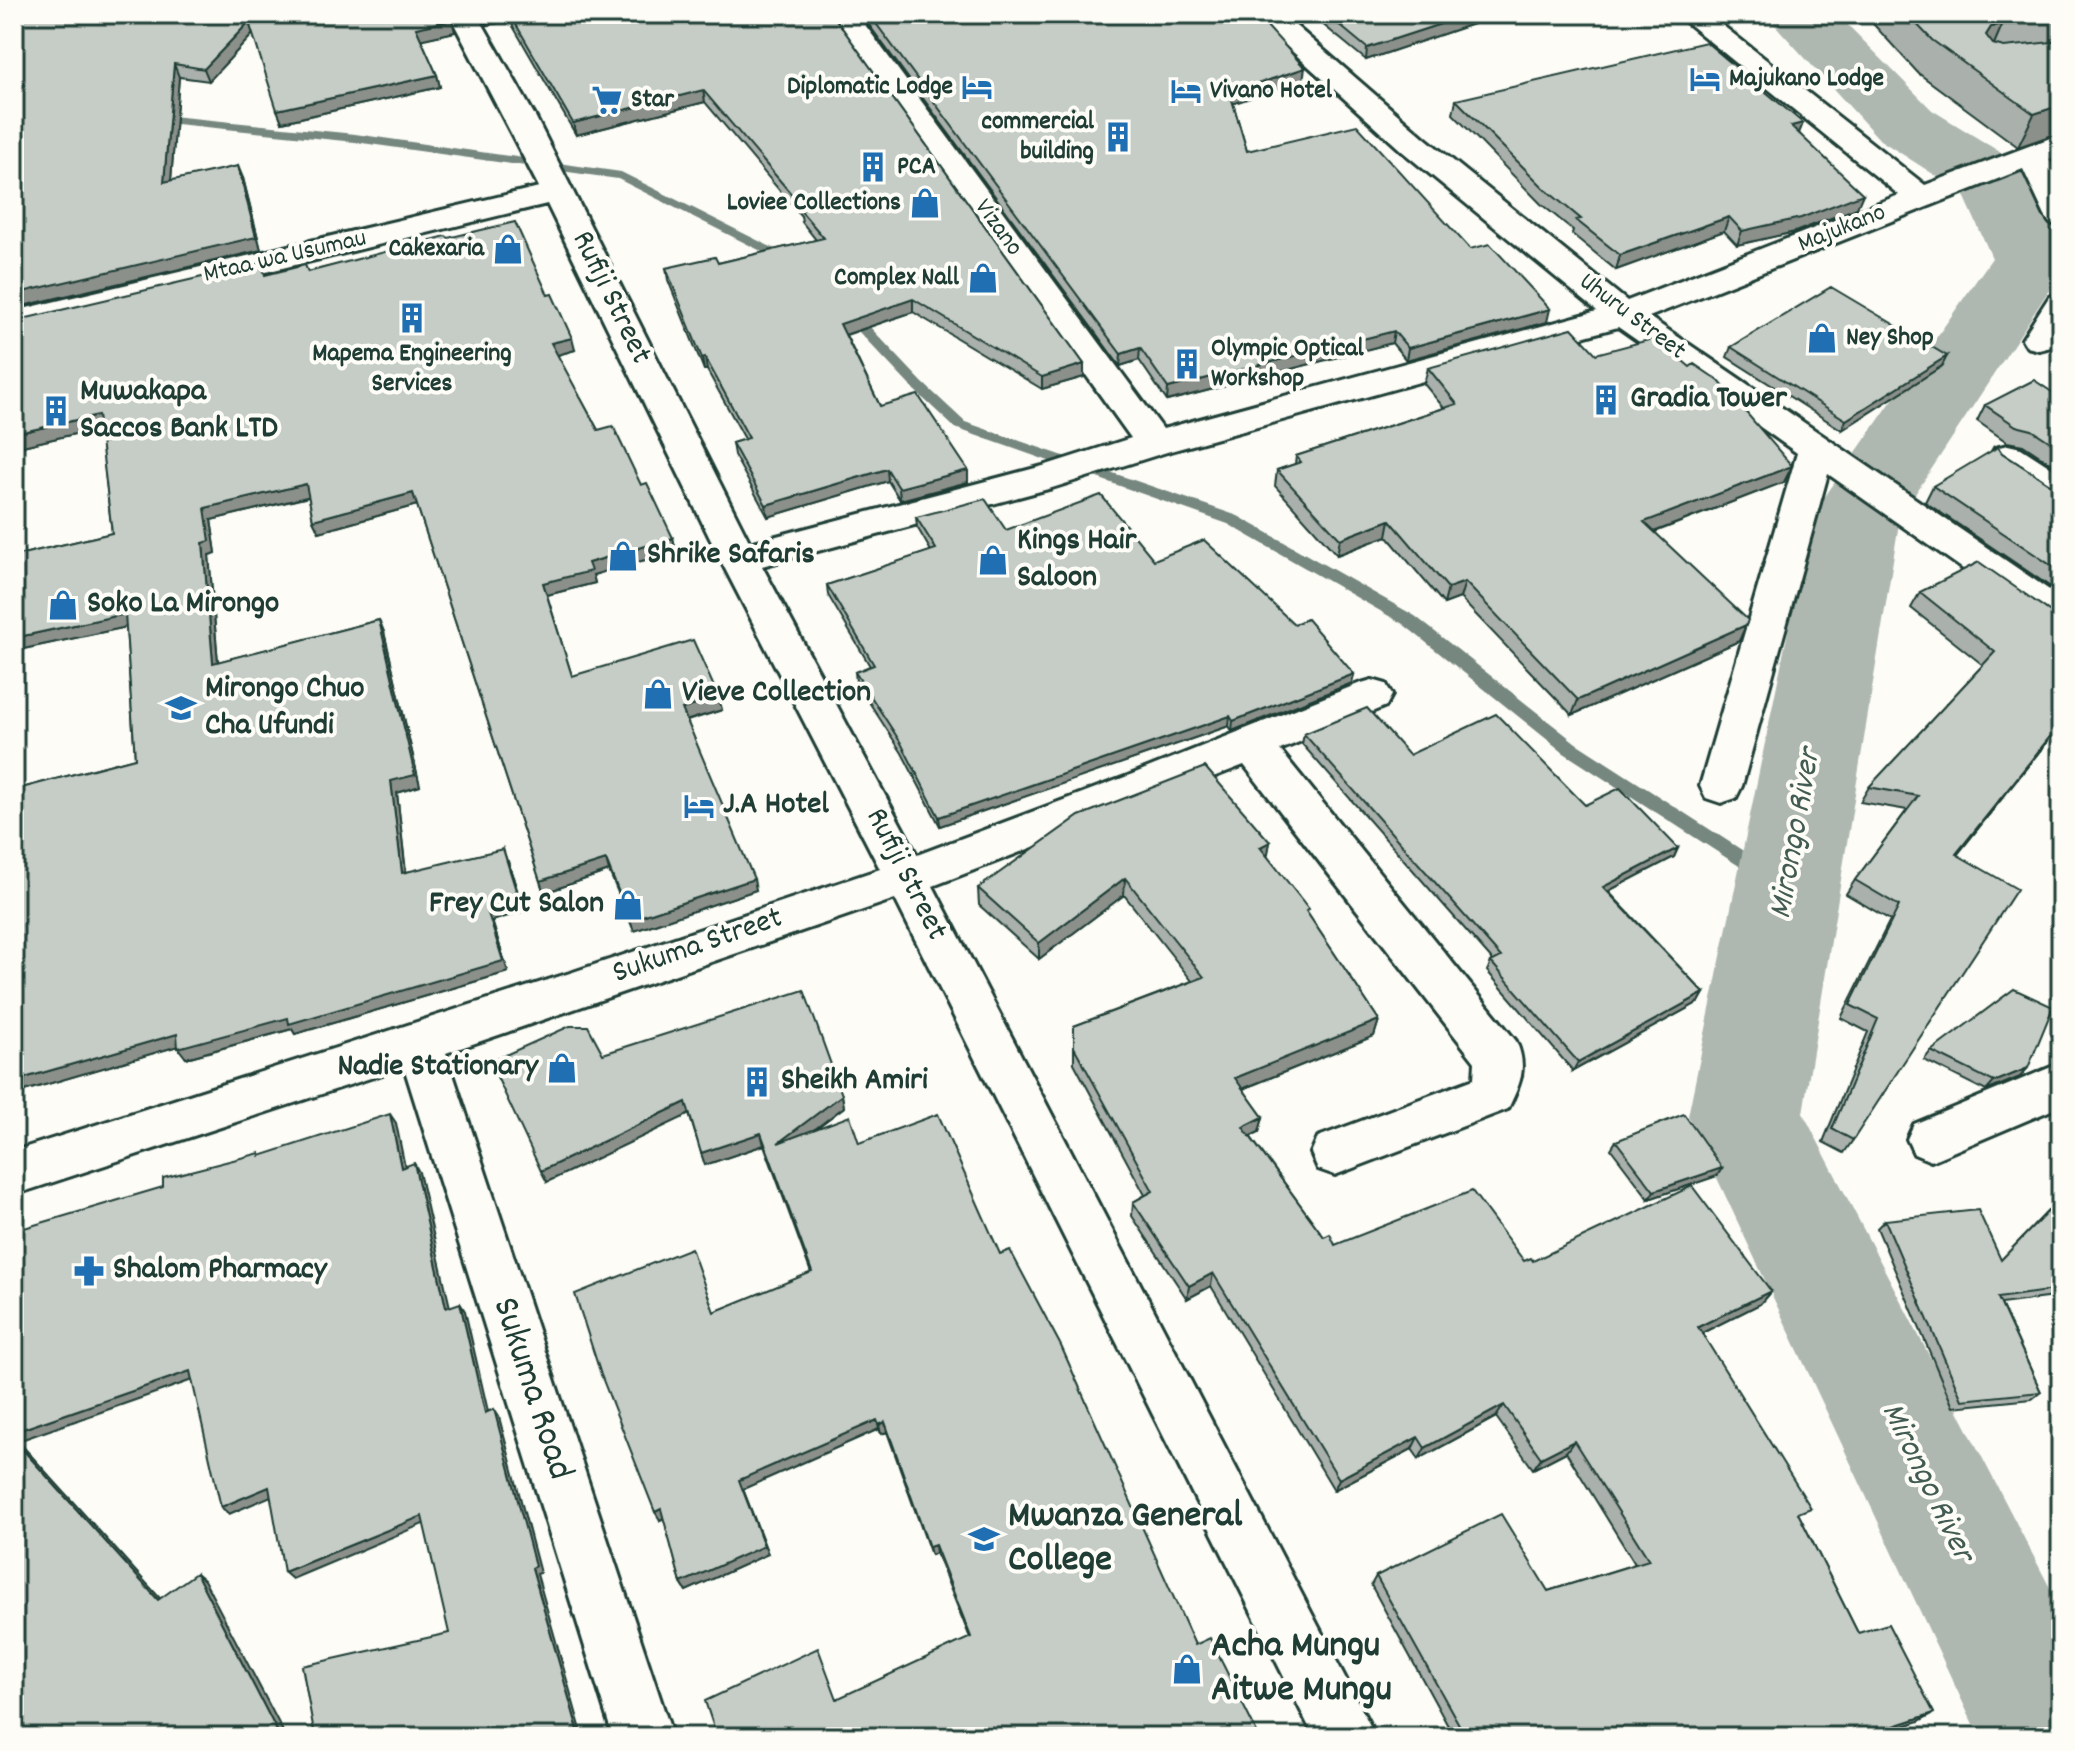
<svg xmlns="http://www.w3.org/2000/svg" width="2075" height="1751" font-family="Dekko,sans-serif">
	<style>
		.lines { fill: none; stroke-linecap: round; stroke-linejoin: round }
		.stream { fill: #75877f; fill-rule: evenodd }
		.river { fill: #aeb8b1; fill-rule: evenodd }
		.minor-casing { stroke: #1f3d34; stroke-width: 6 }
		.minor { fill: #fdfcf7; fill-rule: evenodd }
		.wall { fill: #aab0ab; stroke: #1f3d34; stroke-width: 2 }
		.shaded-wall { fill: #8b908b; stroke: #1f3d34; stroke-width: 2 }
		.building { fill: #c6cdc7; stroke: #1f3d34; stroke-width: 2 }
		.labels { text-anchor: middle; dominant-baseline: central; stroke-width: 8; stroke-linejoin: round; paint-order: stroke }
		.far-poi-label { font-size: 26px; font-weight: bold; fill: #1f3d34; stroke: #fdfcf7; text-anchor: start }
		.far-street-label { font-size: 26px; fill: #1f3d34; stroke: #fdfcf7 }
		.street-label { font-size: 32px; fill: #1f3d34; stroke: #fdfcf7 }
		.poi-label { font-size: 32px; font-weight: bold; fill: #1f3d34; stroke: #fdfcf7; text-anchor: start }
		.water-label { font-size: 34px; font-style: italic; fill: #435c53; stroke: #fdfcf7 }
		.near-street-label { font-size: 38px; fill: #1f3d34; stroke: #fdfcf7 }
		.near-poi-label { font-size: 38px; font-weight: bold; fill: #1f3d34; stroke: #fdfcf7; text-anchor: start }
	</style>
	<rect width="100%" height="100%" fill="#fdfcf7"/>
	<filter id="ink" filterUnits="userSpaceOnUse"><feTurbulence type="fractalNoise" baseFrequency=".0125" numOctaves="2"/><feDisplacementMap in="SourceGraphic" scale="16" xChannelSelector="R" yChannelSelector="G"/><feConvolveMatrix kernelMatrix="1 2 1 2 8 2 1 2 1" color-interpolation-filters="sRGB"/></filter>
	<g filter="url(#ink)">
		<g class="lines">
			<!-- stream -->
			<path class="stream" d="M151,114l204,20 266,38 176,88 -2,3h-10l-167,-84 -263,-37 -208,-21 -2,-3z
				M847,307l5,1 70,74 43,40 273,94 177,100 161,127 217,140 3,5 -3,5h-12l-217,-140 -161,-129 -175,-100 -273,-96 -43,-40 -70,-74 -2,-3z"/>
			<!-- river -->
			<path class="river" d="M1765,14h72l95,96 89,55 40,75v32l-161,245 -97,596 258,496v128h-82l-291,-621 124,-601 180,-257 -29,-65 -83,-53z"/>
			<!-- minor casing -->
			<g class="minor-casing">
				<path id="minor" d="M449,14h28l58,102 215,427 293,-77 88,-28 -303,-424h29l306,415 434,-118 -194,-159 -152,-138h31l143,124 202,163 272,-106 -223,-181h32l217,171 136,-51v20l-12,5 12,24v43l-11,-3 -5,-7 -22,-47 -374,148 412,281v34l-14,-4 -219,-154 -86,312 -6,12 -15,5 -15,-5 -6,-12 97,-333 -179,-126 -451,125 -115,36 -290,78 155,289 208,-78 233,-93 14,-4 14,4 6,11 -6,11 -106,44 236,291c12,27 4,43 -8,68l-173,66 -17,-6 -7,-16 7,-16 156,-58 1,-17 -231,-297 -311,121 443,851h-62l-419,-838 -449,154 227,684h-60l-209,-670 -390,128v-44l559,-179 307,-103 -160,-310 -173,-355 -533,129v-22l525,-124z
					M2061,294c0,20 2,35 -10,53l-12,3 -12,-3 -5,-8 27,-42z
					M2008,445l13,3 40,26v31l-13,-4 -53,-35 -5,-9 5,-9z
					M2061,1063v43l-130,55 -17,-7 -7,-15 7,-15z"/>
			</g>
			<!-- minor -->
			<use href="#minor" class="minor"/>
		</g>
		<!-- wall -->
		<path class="wall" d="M14,14l441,18 -34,7 16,36 3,12 -158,35 -29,-88 -44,47 -30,-4 -8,103 72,-2 18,72 -247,58z
			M479,14h353l252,350v13l-42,12 -129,-77 -67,23 34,71 88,64v12l-68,18 -12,-19 -120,36 -34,-62 -2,-12 13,-4 -38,-69h-3l-36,-90 -2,-12 52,-5 98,-23 -14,-18 -1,-6 -96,-114 -129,33 -66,-114 -23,4z
			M861,14h395l47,66 -70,23 14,48 223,98 77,73 -141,38 -14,-17 -225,58 -28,-41 -19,6z
			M1310,14h182l-15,5 -1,4 -110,37z
			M1864,14h197v118l-43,15 -100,-74z
			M1456,100l347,23 -4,10 58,75 -62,24 -58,13 -13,-14 -108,39 -44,-36 1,-4 -32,-26 -88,-90z
			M2061,145v32l-8,-16z
			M448,238l100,57 27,55 -18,5 41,75 43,55 32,53 3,13 -83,24 2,8 -48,12 25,81 147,22 3,12 -35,11 69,169 -122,41 -25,-60 -65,22 -127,-388 -98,27 -6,-12 -4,-23 -98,23 5,33 -7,2 9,107 161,-42 5,12 36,154 -23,7 9,79 102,-11 16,50 -32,10 16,51 -213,62 -3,-5 -106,29 -8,-12 -164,48v-304l121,-32 -9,-131 -112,24v-95l98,-23 -12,-105 -86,20v-127l253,-46 41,-3z
			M1731,347l211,19 -100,64 -115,-73z
			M1596,354l196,112 -8,16 -129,50 84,109 -167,74 -112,-117 -16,6 -57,-68 -50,19 -62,-69 2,-16 18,-6 1,-8 148,-48 -20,-24 4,-16z
			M2061,398v72l-38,-25 -16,-3 -30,-21 8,-16z
			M2002,453l54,35 5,1v105l-136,-92 8,-16z
			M916,517l90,13 148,30 140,64 60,50 -2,9 -120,48 -3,-5 -289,100 -38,-73 -46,-71 -1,-10 15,-6 -42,-71 -1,-10 104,-34 -14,-24z
			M1920,592l141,24v111l-1,-1 -103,129 -104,285 -9,13 -21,-11 45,-110 -27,-14 49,-98 -44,-26 9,-14 52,-70 -47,-8 9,-15 114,-122 -72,-57z
			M1304,734l105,21 176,50 93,43 -4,9 -66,34 96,102 -5,9 -126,69 -86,-100 4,-9 2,-1 -191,-217z
			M1270,842l-3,14 41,58 71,106 -5,16 -131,53 20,28 -4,15 -9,4 74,101 11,8 189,16h9l238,30 -11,13 -58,29 98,184 58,116 61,88 -49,16h-416l-83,-152 5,-9 172,15 87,-27 -69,-112 -33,17 -37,-52 -77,42 -7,-10 -78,41 -123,-204 -24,13 -55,-83 1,-14 12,-7 -71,-132v-37l118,-45 -68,-86 -85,64 -60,-54 -1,-17z
			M1931,1051l89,26 -34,14 -62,-31z
			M603,1054l239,41 2,12 -29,22 44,14 141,111 195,391 64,92 -422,-38 133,-61 -34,-85 -5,2 -44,-123 -6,2 -2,-5 -136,60 25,65 -82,37 -5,-8 -17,-65 -4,2 54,-208 97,-39 -47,-128 -59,20 -16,-51 -142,68z
			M1616,1141l106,27 -5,8 -68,23 -38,-50z
			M2061,1197v99l-60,8 40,88 -9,7 -79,8 -76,-179 8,-8 116,40z"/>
		<!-- shaded-wall -->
		<path class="shaded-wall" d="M484,14h24l2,7 -23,4z
			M1471,14h21l-15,5 -1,4 -110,37 1,-12z
			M452,20l3,12 -36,8 -3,-12z
			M249,22l4,12 -44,47 -5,-12z
			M2003,23l-14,33 -3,-21 5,-8z
			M174,64l5,13 -9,117 -6,-12z
			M1305,68l-2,12 -74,25 1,-12z
			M437,75l3,12 -158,35 -5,-12z
			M703,90l2,12 -129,33 -3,-12z
			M2061,105v27l-43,15 16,-33z
			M1803,123l-6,15 -6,-12z
			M238,166l5,12 18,72 -247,58v-14z
			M1863,194l-6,14 -62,24 -58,13 5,-14z
			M1729,217l-5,14 -108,39 4,-15z
			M913,299v13l-71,24 -2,-12z
			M1550,309l-3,13 -141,38 2,-12z
			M1394,331l-2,12 -225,58 1,-13z
			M572,338l3,12 -21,6 -3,-13z
			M1140,348l-1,12 -19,6 1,-12z
			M1947,356l-5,10 -100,64 4,-10z
			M705,357l2,13h-3l-2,-12z
			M1084,364v13l-42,12v-12z
			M98,415l7,12 -91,21v-14z
			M1792,466l-8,16 -146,56 6,-16z
			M887,469l1,12 -120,36 -2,-12z
			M968,470v12l-68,18 -1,-12z
			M306,484l5,12 -100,24 5,33 -7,2 10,120 -6,-12 -10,-120 2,-35z
			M413,493l4,12 -98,27 -6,-12z
			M1390,520l-3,16 -50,19 3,-16z
			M673,538l3,13 -83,24 2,8 -48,12 -4,-12 45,-20z
			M1465,582l-5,16 -16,6 4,-16z
			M125,614l7,12 -118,25v-13z
			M379,620l5,12 36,154 -23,7 10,91 -5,-11 -11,-92z
			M1746,625l-7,16 -167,74 6,-15z
			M1354,674l-2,9 -120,48 1,-10z
			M719,698l3,12 -37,11 -3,-12z
			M1230,716l-1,10 -289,100 -1,-9z
			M2061,723v1l-115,145 10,-15z
			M1270,842l-3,17 -7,-12z
			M1678,848l-4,9 -75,39 4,-9z
			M503,849l21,62 -32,10 16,51 -213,62 -3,-5 -106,29 -8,-10 309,-138z
			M606,860l3,11 -65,22 -4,-12z
			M1125,878l-1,17 -85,64v-16z
			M754,879l2,11 -122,41 -4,-11z
			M1704,993l-5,9 -126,69 5,-9z
			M1379,1020l-5,16 -142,57 3,-15z
			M177,1034l8,10 -171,50v-13z
			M2028,1068l-8,9 -34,14 8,-9z
			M842,1095l2,12 -63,48 -3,-12z
			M686,1102l4,12 -143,68 -6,-11z
			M390,1114l6,9 11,54 -6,-9z
			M1263,1117l-4,15 -19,9 3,-14z
			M761,1133l3,12 -59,20 -4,-12z
			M414,1163l5,9 33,144 -6,-8z
			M1722,1168l-5,8 -68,23 5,-8z
			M1213,1273l-2,13 -24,13 2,-13z
			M1771,1291l-11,13 -72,36 10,-13z
			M460,1303l5,8 25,109 -5,-7z
			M190,1371l8,7 -180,63 149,165 -9,-6 -144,-160v-8z
			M1504,1405l-8,12 -77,42 6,-11z
			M494,1409l5,8 41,156 -3,1 46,163h-3l-48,-169z
			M877,1420l2,9 -136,60 25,65 -82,37 -5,-8 58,-103z
			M885,1422l2,10 -6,2 -2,-9z
			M1418,1437l-6,12 -78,41 5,-11z
			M1574,1441l-8,11 -33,17 8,-11z
			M269,1487l7,7 -47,20 -8,-7z
			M661,1509l5,8 -6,3 -5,-8z
			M422,1516l6,6 -136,57 -8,-7z
			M935,1545l1,8 -5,2 -2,-8z
			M196,1573l8,7 82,157h-6z
			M1934,1713l-15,8 -49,16h-10z"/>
		<!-- building -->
		<path class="building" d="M14,14h435l3,6 -36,8 21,47 -160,35 -28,-88 -45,47 -30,-5 -10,118 74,-16 18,71 -242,57z
			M510,14h322l252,350 -42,13 -129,-78 -73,25 40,82 38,-11 50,75 -69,18 -12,-19 -121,36 -34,-62 17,-5 -44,-81 -3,1 -36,-90 49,-11 3,6 106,-25 -24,-28 4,-1 -101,-119 -130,33z
			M869,14h387l49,54 -75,25 17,58 110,-26 113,124 20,-5 60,65 -142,39 -14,-17 -226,57 -28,-40 -19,6z
			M1326,14h145l-104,34z
			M1907,14h154v3l-58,6 -12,4 -5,8 7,9 11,3 57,-6v64l-27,9 -102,-74z
			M1706,42l97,81 -12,3 72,68 -62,24 -59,13 -13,-14 -109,38 -44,-35 5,-1 -36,-30 -89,-89z
			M515,222l33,73 4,-1 20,44 -21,5 47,87 15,-4 28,59 6,-2 26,55 -85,25 3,8 -48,12 29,93 121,-36 26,58 -37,11 72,170 -124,41 -24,-60 -66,21 -127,-388 -100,27 -7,-36 -101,24 5,33 -7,2 10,120 166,-43 36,155 -24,6 11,92 101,-24 16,51 -32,10 16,51 -214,63 -1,-6 -110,30 -1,-14 -163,47v-291l121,-32 -10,-144 -111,24v-82l98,-23 -14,-118 -84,19v-113l248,-58 3,12 40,-10 3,7 138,-36 2,2z
			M1831,287l116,69 -101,64 -115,-73z
			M1572,328l24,26 60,-16 34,29 4,-3 25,17 73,85 -148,56 104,98 -2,5 -168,75 -113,-118 -17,6 -58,-68 -50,19 -63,-69 24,-8 -5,-6 161,-52 -29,-36z
			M2034,380l27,18v51l-29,-19 -16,-4 -31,-21z
			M1998,447l4,6 54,35 5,1v83l-128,-86z
			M1101,495l53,65 50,-20 90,84 13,-5 47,55 -121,47 -3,-5 -291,101 -38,-74 -46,-71 19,-7 -47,-80 109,-36 -20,-32 69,-18 21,31z
			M1979,562l76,53 6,1v107l-105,131 61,35 -164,251 -21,-11 46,-110 -28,-14 49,-99 -44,-26 63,-84 -49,-9 126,-135 -75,-60z
			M1367,708l42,47 87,-41 89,91 35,-17 58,60 -75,39 101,106 -126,69 -87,-100 10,-5 -197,-223z
			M1205,767l65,75 -10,5 49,62 -3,2 73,109 -144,58 28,39 -20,10 81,110 6,-3 5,11 137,-54 52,70 7,-3 2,3 159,-75 79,105 -73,36 113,181 -13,5 60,120 30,-9 46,89 -74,24h-394l-90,-161 125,-62 47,77 101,-31 -75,-119 -33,17 -37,-53 -79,43 -7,-11 -79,42 -126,-206 -24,13 -56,-84 20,-11 -79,-144v-21l130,-49 -79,-99 -86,65 -61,-55 101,-72z
			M2014,989l39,18 -25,61 -34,14 -63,-31z
			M804,990l38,105 -64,48 72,-27 9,27 79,-29 62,140 10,-4 51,96 134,299 15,-7 49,99h-542l-12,-36 113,-53 19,51 134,-62 -36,-92 -6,2 -44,-125 -6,3 -2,-5 -138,60 25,66 -83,37 -20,-74 -6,3 -54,-137 -26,-81 116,-46 23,64 98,-40 -51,-139 -60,20 -15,-51 -145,69 -51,-109 80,-36h18l15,28z
			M390,1114l11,54 13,-5 32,145 14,-5 25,110 9,-4 41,157 -3,2 48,169h-265l-13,-71 147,-33 -27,-117 -138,56 -15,-85 -48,20 -31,-136 -176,61v-201l149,-44v-9l97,-25v3z
			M1684,1114l38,54 -68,23 -38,-50z
			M2061,1198v91l-63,9 43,94 -79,8 -77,-180 93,-10 23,50z
			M14,1440l144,160 38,-27 84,164h-266z"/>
	</g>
	<!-- icons -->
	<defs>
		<g id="hotel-bare" transform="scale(2.4)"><path d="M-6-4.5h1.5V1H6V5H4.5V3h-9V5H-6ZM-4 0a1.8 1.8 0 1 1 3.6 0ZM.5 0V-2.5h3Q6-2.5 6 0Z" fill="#1f6fb2" stroke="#fdfcf7" stroke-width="2.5" paint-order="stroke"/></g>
		<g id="supermarket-bare" transform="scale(2.4)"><path d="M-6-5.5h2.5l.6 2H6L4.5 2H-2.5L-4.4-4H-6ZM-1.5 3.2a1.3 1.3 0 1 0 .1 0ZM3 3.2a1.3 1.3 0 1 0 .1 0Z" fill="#1f6fb2" stroke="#fdfcf7" stroke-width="2.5" paint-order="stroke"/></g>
		<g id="building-bare" transform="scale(2.4)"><path d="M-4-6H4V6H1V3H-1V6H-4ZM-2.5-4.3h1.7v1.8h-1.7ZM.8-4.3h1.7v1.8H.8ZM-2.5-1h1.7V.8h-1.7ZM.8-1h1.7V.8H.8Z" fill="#1f6fb2" stroke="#fdfcf7" stroke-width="2.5" paint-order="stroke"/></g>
		<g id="shop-bare" transform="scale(2.4)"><path d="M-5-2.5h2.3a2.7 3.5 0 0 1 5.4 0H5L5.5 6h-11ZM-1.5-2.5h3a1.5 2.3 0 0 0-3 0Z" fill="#1f6fb2" stroke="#fdfcf7" stroke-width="2.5" paint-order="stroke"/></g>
		<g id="university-bare" transform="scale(2.4)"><path d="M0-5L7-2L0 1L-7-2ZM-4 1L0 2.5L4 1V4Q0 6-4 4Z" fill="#1f6fb2" stroke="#fdfcf7" stroke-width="2.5" paint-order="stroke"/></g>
		<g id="pharmacy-bare" transform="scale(2.4)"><path d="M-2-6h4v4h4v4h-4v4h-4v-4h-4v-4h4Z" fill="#1f6fb2" stroke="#fdfcf7" stroke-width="2.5" paint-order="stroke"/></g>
	</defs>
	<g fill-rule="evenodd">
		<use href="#hotel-bare" x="1705" y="79"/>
		<use href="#hotel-bare" x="977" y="87"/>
		<use href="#hotel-bare" x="1186" y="91"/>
		<use href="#supermarket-bare" x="607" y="100"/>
		<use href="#building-bare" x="1118" y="137"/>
		<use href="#building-bare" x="873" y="167"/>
		<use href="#shop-bare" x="925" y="203"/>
		<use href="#shop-bare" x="508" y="249"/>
		<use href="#shop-bare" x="983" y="278"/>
		<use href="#building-bare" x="412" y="318"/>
		<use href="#shop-bare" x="1822" y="338"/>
		<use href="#building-bare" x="1187" y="364"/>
		<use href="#building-bare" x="1606" y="400"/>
		<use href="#building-bare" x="56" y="411"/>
		<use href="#shop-bare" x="623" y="556"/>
		<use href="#shop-bare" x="993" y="560"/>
		<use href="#shop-bare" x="63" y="605"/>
		<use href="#shop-bare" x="658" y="694"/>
		<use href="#university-bare" x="181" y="708"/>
		<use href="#hotel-bare" x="699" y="806"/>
		<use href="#shop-bare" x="628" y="905"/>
		<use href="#shop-bare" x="562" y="1068"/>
		<use href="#building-bare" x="757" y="1082"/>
		<use href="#pharmacy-bare" x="89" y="1271"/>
		<use href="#university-bare" x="984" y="1539"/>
		<use href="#shop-bare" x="1187" y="1669"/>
	</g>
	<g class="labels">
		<!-- far-poi labels -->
		<g class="far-poi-label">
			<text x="1729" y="79">Majukano Lodge</text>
			<text x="953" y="87" text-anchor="end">Diplomatic Lodge</text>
			<text x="1210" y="91">Vivano Hotel</text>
			<text x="631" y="100">Star</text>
			<text x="1094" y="122" text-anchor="end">commercial<tspan x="1094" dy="30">building</tspan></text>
			<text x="897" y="167">PCA</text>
			<text x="901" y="203" text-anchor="end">Loviee Collections</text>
			<text x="484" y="249" text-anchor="end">Cakexaria</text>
			<text x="959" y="278" text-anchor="end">Complex Nall</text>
			<text x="1846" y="338">Ney Shop</text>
			<text x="1211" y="349">Olympic Optical<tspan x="1211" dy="30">Workshop</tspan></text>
			<text x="412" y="354" text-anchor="middle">Mapema Engineering<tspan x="412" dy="30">Services</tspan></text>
		</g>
		<!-- far-street labels -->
		<g class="far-street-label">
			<text transform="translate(998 228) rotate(54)">Vizano</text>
			<text transform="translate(1842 229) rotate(-22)">Majukano</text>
			<text transform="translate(285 257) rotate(-13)">Mtaa wa Usumau</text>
			<text transform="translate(1632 317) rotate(37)">Uhuru Street</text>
		</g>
		<!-- street labels -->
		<g class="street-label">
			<text transform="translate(610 298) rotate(64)">Rufiji Street</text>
			<text transform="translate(905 875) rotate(63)">Rufiji Street</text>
			<text transform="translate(698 947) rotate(-19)">Sukuma Street</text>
		</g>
		<!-- poi labels -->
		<g class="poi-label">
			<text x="80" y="393">Muwakapa<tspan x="80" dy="37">Saccos Bank LTD</tspan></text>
			<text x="1630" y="400">Gradia Tower</text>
			<text x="1017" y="542">Kings Hair<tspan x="1017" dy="37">Saloon</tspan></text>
			<text x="647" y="556">Shrike Safaris</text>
			<text x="87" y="605">Soko La Mirongo</text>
			<text x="205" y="690">Mirongo Chuo<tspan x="205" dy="37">Cha Ufundi</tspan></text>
			<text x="682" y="694">Vieve Collection</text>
			<text x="723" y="806">J.A Hotel</text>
			<text x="604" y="905" text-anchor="end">Frey Cut Salon</text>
			<text x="538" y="1068" text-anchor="end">Nadie Stationary</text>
			<text x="781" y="1082">Sheikh Amiri</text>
			<text x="113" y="1271">Shalom Pharmacy</text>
		</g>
		<!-- water labels -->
		<g class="water-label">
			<text transform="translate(1797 834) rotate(-80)">Mirongo River</text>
			<text transform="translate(1926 1483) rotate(64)">Mirongo River</text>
		</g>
		<!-- near-street labels -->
		<g class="near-street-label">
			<text transform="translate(531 1389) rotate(72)">Sukuma Road</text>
		</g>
		<!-- near-poi labels -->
		<g class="near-poi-label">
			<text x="1008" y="1517">Mwanza General<tspan x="1008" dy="44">College</tspan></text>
			<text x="1211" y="1647">Acha Mungu<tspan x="1211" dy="44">Aitwe Mungu</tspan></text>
		</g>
	</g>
	<!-- margin -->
	<rect width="2075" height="1751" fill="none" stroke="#fdfcf7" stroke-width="48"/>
	<rect x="24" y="24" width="2027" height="1703" fill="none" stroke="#1f3d34" stroke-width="3" filter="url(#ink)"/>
</svg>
